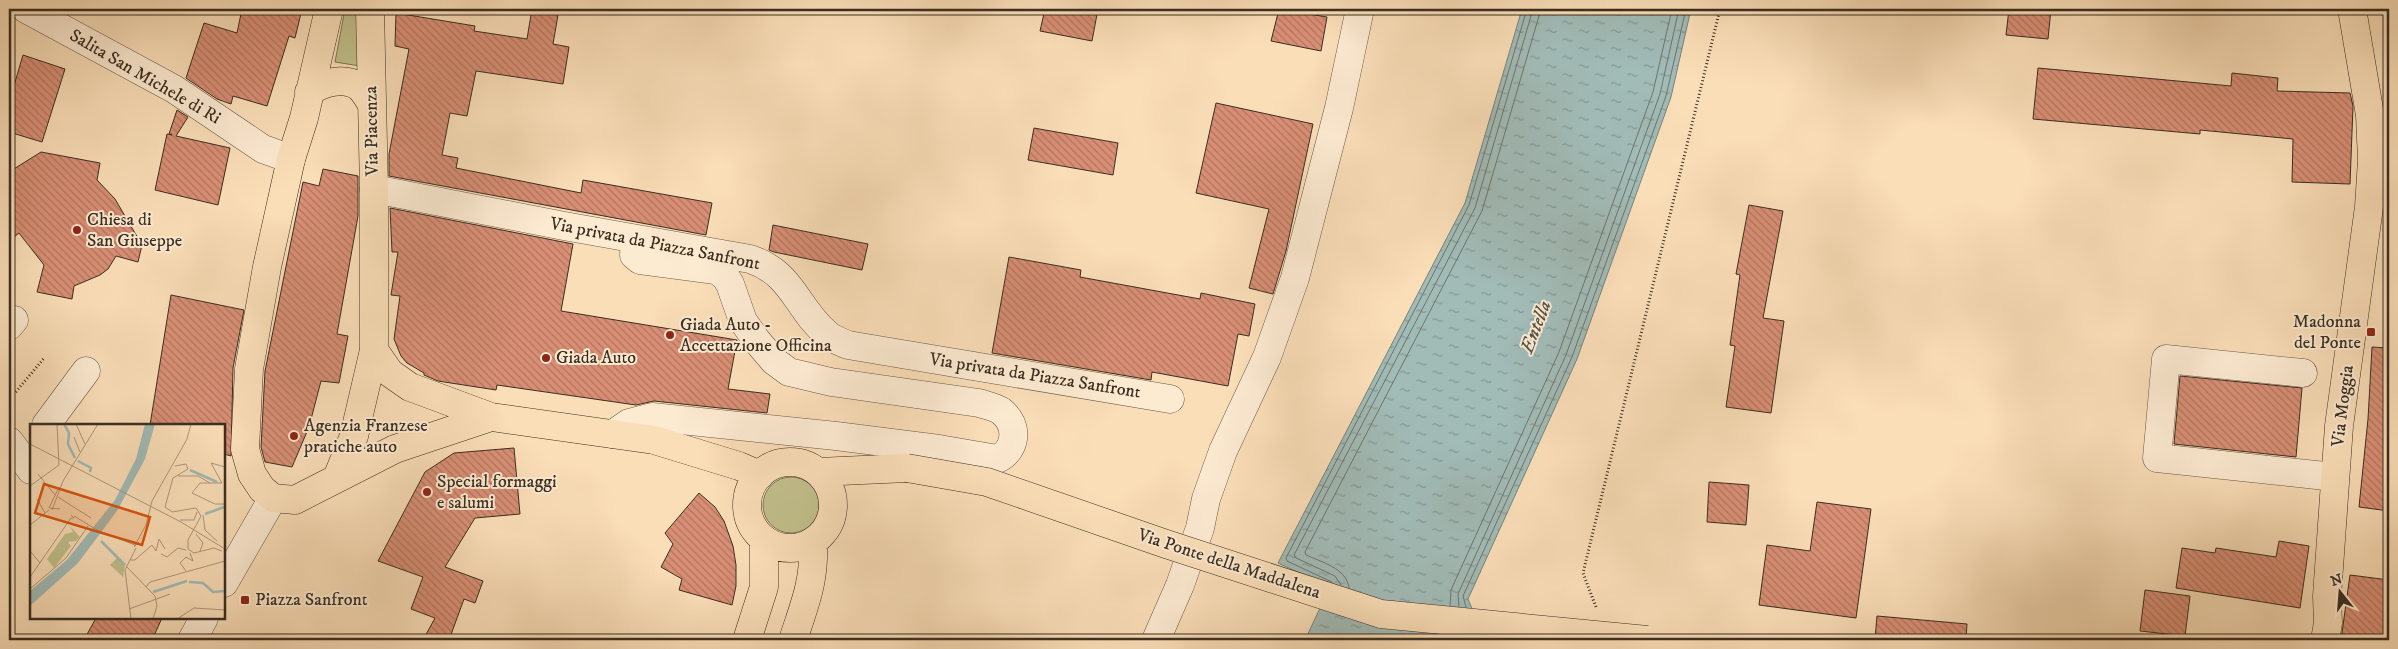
<svg xmlns="http://www.w3.org/2000/svg" width="2398" height="649" font-family="'IM FELL DW Pica',serif">
	<style>
		.green { fill: #c1c08c; stroke: #7e7756 }
		.water { fill: url(#water-ripples); stroke: #78837b }
		.lines { fill: none; stroke-linecap: round; stroke-linejoin: round }
		.shore { stroke: #6e746c; stroke-width: 1 }
		.building { fill: url(#building-back-hatch); stroke: #3a2e21 }
		.minor-casing { stroke: #6a5a47; stroke-width: 29 }
		.major-casing { stroke: #3a2e21; stroke-width: 29 }
		.path { stroke: #3a2e21; stroke-width: 3; stroke-dasharray: 1 2.5; stroke-linecap: butt }
		.minor { stroke: #fcead1; stroke-width: 28 }
		.major { stroke: #fadeb8; stroke-width: 28 }
		.major-bridge-casing { stroke: #3a2e21; stroke-width: 29; stroke-linecap: butt }
		.major-bridge { stroke: #fadeb8; stroke-width: 28 }
		.poi-dot { fill: #8f2418; stroke: #fcead1; stroke-width: 2 }
		.labels { text-anchor: middle; dominant-baseline: central; stroke-width: 4; stroke-linejoin: round; paint-order: stroke }
		.street-label { font-size: 18px; fill: #3a2e21; stroke: #fcead1 }
		.poi-label { font-size: 18px; fill: #3a2e21; stroke: #fcead1; text-anchor: start }
		.water-label { font-size: 19px; font-style: italic; fill: #545146; stroke: #fcead1 }
		.inset-river { fill: none; stroke: #a1bbb7; stroke-width: 2.5 }
		.inset-road { fill: none; stroke: #ad987c; stroke-width: 1 }
		.view { fill: #d7550e; fill-opacity: 0.15; stroke: #d7550e; stroke-width: 2.5 }
		.inset-edge { fill: none; stroke: #3a2e21; stroke-width: 2.5 }
	</style>
	<defs>
		<pattern id="water-ripples" width="26" height="14" patternUnits="userSpaceOnUse" patternTransform="scale(1.25)"><rect width="26" height="14" fill="#a1bbb7"/><path d="M2 4q2-2 4 0t4 0M15 11q2-2 4 0t4 0" fill="none" stroke="#849894"/></pattern>
		<pattern id="building-back-hatch" width="6" height="6" patternUnits="userSpaceOnUse" patternTransform="scale(1.25)"><rect width="6" height="6" fill="#d98f75"/><path d="M-1 5l2 2M0 0l6 6M5-1l2 2" fill="none" stroke="#b17560"/></pattern>
	</defs>
	<rect width="100%" height="100%" fill="#fadeb8"/>
	<filter id="stains"><feTurbulence type="fractalNoise" baseFrequency=".004" numOctaves="4"/><feColorMatrix values="0 0 0 0 .2 0 0 0 0 .09 0 0 0 0 .02 0 0 0 .5 -.17"/></filter>
	<radialGradient id="worn" r=".72"><stop offset=".6" stop-color="#630" stop-opacity="0"/><stop offset="1" stop-color="#630" stop-opacity=".3"/></radialGradient>
	<!-- green -->
	<path class="green" d="M345,9h13l2,57 -25,-4z
		M763 505a28 28 0 1 1 56 0a28 28 0 1 1-56 0Z"/>
	<!-- water -->
	<path class="water" d="M1522,9h169l-20,88 -94,262 -109,240 17,41h-180l25,-53 -52,-24 187,-360z"/>
	<g class="lines">
		<!-- shore -->
		<path class="shore" d="M1332,582l-45,-21 -1,-3 183,-353 58,-196
			M1341,585l-6,-9 -39,-18 -2,-3 181,-347 58,-199
			M1349,588c-2,-20 -28,-26 -43,-33l-1,-3 177,-341 59,-202
			M1450,606l1,-16 108,-238 94,-260 19,-83
			M1459,607l-1,-13 108,-239 94,-261 19,-85
			M1466,607l-3,-11 109,-239 94,-261 20,-87"/>
	</g>
	<!-- building -->
	<path class="building" d="M242,9h60l-7,29 -6,-2 -22,70 -34,-10 -2,8 -14,-5 -31,-21 18,-55 33,10z
		M532,9h27l-6,35 16,3 -6,37 -87,-13 -9,45 -17,-3 -8,42 16,3 -2,10 125,25 2,-13 129,23 -6,32 -317,-59v-22l20,-105 -14,-3 1,-33 79,13 -1,5 53,8z
		M1045,9h53l-6,32 -52,-10z
		M1279,9l48,8 -6,34 -50,-10z
		M2009,9h42l-3,30 -42,-4z
		M23,55l42,14 -23,73 -33,-10v-44l4,1z
		M2038,68l193,18 1,-13 46,5 -1,13 73,2 3,13 -3,78 -58,-2 1,-43 -93,-9v4l-167,-15z
		M1216,103l97,21 -27,127 -13,43 -24,-6 20,-79 -73,-16z
		M177,110l11,7 -12,19 54,12 -12,57 -63,-15 12,-56 5,1 -3,-1z
		M1034,128l84,15 -5,32 -85,-15z
		M41,152l59,11 -3,17 18,19 27,46 -4,17 -22,-6 -8,13 -8,6 -26,11 -2,13 -35,-7 7,-27 -25,-32 -10,8v-69z
		M323,169l35,7v40l-21,118 11,2 -9,47 -18,-2 -12,46 -17,40 -27,-5 -4,-15 4,-76 38,-189 16,4z
		M1749,205l34,6 -20,107 21,3 -13,92 -45,-6 9,-61 -5,-1 10,-70 -4,-1z
		M390,208l183,36 -12,67 176,29 -9,49 42,5 -3,19 -113,-12 -18,4 -139,-20 -1,5 -58,-9 -14,-6v-2l-17,-10 -6,-7 -7,-17 6,-43 -9,-1 7,-43h-6z
		M773,225l95,19 -6,26 -88,-18 -5,-2z
		M1009,257l72,13 -1,7 120,22 1,-6 54,11 -6,32 -11,-2 -10,52 -76,-14 -1,8 -159,-27z
		M171,295l73,15 -11,58 -2,88 -7,-2v-29h-74z
		M2372,347l17,1v163l-30,-4 9,-88z
		M2180,376l122,12 -6,69 -122,-13z
		M514,448l6,66 -45,4 -30,49 38,14 -8,22 -11,-4 -15,41h-26l12,-22 -24,-9 12,-32 -45,-16 47,-89 29,-19z
		M1709,482l40,3 -3,40 -39,-3z
		M699,493l16,14 9,14 9,25 3,19v21l-4,19 -53,-15 3,-11 -21,-12 12,-23 -8,-11z
		M1817,502l54,7 -15,109 -97,-13 8,-60 43,6z
		M2279,541l30,5 -9,62 -124,-20 6,-40 33,5 1,-5 60,9z
		M2350,575l39,5v60h-48z
		M2145,590l45,6 -5,40 -45,-5z
		M1877,616l90,8 -1,16 -91,-1z
		M96,618h66l-10,22h-68z"/>
	<g class="lines">
		<!-- minor casing -->
		<g class="minor-casing">
			<path id="minor" d="M26,9l148,80 89,60 28,10
				M374,189l190,37 186,33c43,14 46,49 77,75 5,5 14,8 21,11l322,54
				M9,326l5,-6
				M2303,373l-137,-14 -9,99 178,19
				M46,425l40,-54
				M613,434l16,-11 23,-6 184,19 103,13 58,10c20,-9 22,-34 4,-48 -6,-4 -16,-6 -22,-8l-148,-21 -42,-10 -15,-11 -17,-20 -14,-20 -13,-37 -5,-8 -9,-6 -76,-10 -6,-5 1,-16
				M9,441l22,29
				M224,583l49,-85
				M192,640l12,-22
				M1156,640l24,-55 20,-57 6,-29 17,-48 44,-94 28,-79 44,-170 21,-99"/>
		</g>
		<!-- major casing -->
		<g class="major-casing">
			<path id="major" d="M329,9l-25,109 -13,41 -24,108 -18,102 -4,80 7,25 10,15 11,9 22,2 100,-51 96,-32
				M309,92c13,-9 35,-16 50,-5 4,3 9,11 12,16
				M374,350l16,23 20,14 81,30 163,23 85,26 21,9
				M747 505a43 43 0 1 1 86 0a43 43 0 1 1-86 0Z
				M818,472l89,-4
				M337,478l17,-42 20,-86v-161l-4,-180
				M747,640l17,-53v-48
				M793,640c12,-37 22,-59 20,-99
				M2325,640l3,-17 -1,-27 12,-170 30,-219 3,-47 -2,-45 -18,-106"/>
		</g>
		<!-- path -->
		<path class="path" d="M9,400l36,-43
			M1596,607l-13,-34 137,-564"/>
		<!-- minor -->
		<use href="#minor" class="minor"/>
		<!-- major -->
		<use href="#major" class="major"/>
		<!-- major-bridge casing -->
		<g class="major-bridge-casing">
			<path id="major-bridge" d="M907,468l80,14 179,62 215,70 266,26"/>
		</g>
		<!-- major-bridge -->
		<use href="#major-bridge" class="major-bridge"/>
	</g>
	<!-- markers -->
	<g class="poi-dot">
		<circle cx="77" cy="230" r="5"/>
		<rect x="2366" y="327" width="10" height="10" rx="2.5"/>
		<circle cx="670" cy="335" r="5"/>
		<circle cx="546" cy="358" r="5"/>
		<circle cx="294" cy="436" r="5"/>
		<circle cx="427" cy="492" r="5"/>
		<rect x="240" y="595" width="10" height="10" rx="2.5"/>
	</g>
	<g class="labels">
		<!-- street labels -->
		<g class="street-label">
			<text transform="translate(145 77) rotate(30)">Salita San Michele di Ri</text>
			<text transform="translate(372 131) rotate(-91)">Via Piacenza</text>
			<text transform="translate(655 244) rotate(11)">Via privata da Piazza Sanfront</text>
			<text transform="translate(1035 376) rotate(9)">Via privata da Piazza Sanfront</text>
			<text transform="translate(2343 406) rotate(-83)">Via Moggia</text>
			<text transform="translate(1229 564) rotate(18)">Via Ponte della Maddalena</text>
		</g>
		<!-- poi labels -->
		<g class="poi-label">
			<text x="87" y="220">Chiesa di<tspan x="87" dy="21">San Giuseppe</tspan></text>
			<text x="2361" y="322" text-anchor="end">Madonna<tspan x="2361" dy="21">del Ponte</tspan></text>
			<text x="680" y="325">Giada Auto -<tspan x="680" dy="21">Accettazione Officina</tspan></text>
			<text x="556" y="358">Giada Auto</text>
			<text x="304" y="426">Agenzia Franzese<tspan x="304" dy="21">pratiche auto</tspan></text>
			<text x="437" y="482">Special formaggi<tspan x="437" dy="21">e salumi</tspan></text>
			<text x="255" y="600">Piazza Sanfront</text>
		</g>
		<!-- water labels -->
		<g class="water-label">
			<text transform="translate(1536 327) rotate(-69)">Entella</text>
		</g>
	</g>
	<!-- overview -->
	<g transform="translate(30 424)">
		<rect width="195" height="195" fill="#fadeb8"/>
		<path d="M40,102l10,11 -4,4 -8,1 3,4 -17,22 -7,-9 18,-25 8,-2zM87,134l8,7 -2,12 -13,-12z" fill="#c1c08c"/>
		<path d="M115,0h10l-10,35 -28,52 -39,52 -48,43v-15l37,-31 48,-60 21,-41z" fill="#a1bbb7"/>
		<path class="inset-river" d="M34,0l5,9 -1,11 7,14M48,37l13,7 -1,4M160,46l27,12M175,90l19,-7M71,117l24,24M159,158l14,1 10,9 12,-1M123,168l34,-11"/>
		<path class="inset-road" d="M46,0l9,20M44,13l6,15M0,20l151,78 44,27M145,42l11,-2 2,5 -15,9 -8,29 7,5 24,-4 5,8 -13,24v9l6,4 20,-5 8,3M195,43l-14,-4 11,20h-22l-8,10 23,11h10M8,50l17,21M148,52h20l12,7M0,62l29,-21 -2,-41M29,63l-10,21 11,1M28,73l33,21M7,75l8,14M22,86l11,-29 35,-57M173,91l2,15 12,11M44,92l23,14 38,15M150,96h14l3,-8M0,101l19,-15M166,110l7,9 -3,8M109,118l-5,5 12,-22 6,-24 35,-62 4,-15M0,127l10,12M131,130l6,3 11,-9 8,2M100,136h5l17,-15 4,6 3,-12 6,10M96,142l29,30 2,10 -4,13M156,147l-6,-8 6,-6 7,4 -3,-8M0,153l41,-59h3l-3,-3M116,163l4,-5 75,-21M0,165l36,-31 22,-32M99,185l41,-15M101,195l-6,-49 11,-22M147,195l17,-11 31,2"/>
		<path class="view" d="M14,60l106,33 -8,28 -107,-32z"/>
		<rect width="195" height="195" class="inset-edge"/>
	</g>
	<!-- margin -->
	<rect width="2398" height="649" fill="none" stroke="#fadeb8" stroke-width="30"/>
	<rect x="10" y="10" width="2378" height="629" fill="none" stroke="#3a2e21" stroke-width="2.5"/>
	<rect x="15" y="15" width="2368" height="619" fill="none" stroke="#3a2e21"/>
	<!-- north arrow -->
	<g transform="translate(2340 592) rotate(343)" stroke="#fcead1" stroke-width="4" paint-order="stroke">
	<path d="M0-4L9 19L0 12L-9 19Z" fill="#3a2e21"/>
	<text y="-8" font-size="14" font-weight="bold" text-anchor="middle" fill="#3a2e21">N</text>
	</g>
	<rect width="100%" height="100%" filter="url(#stains)"/>
	<rect width="100%" height="100%" fill="url(#worn)"/>
</svg>
